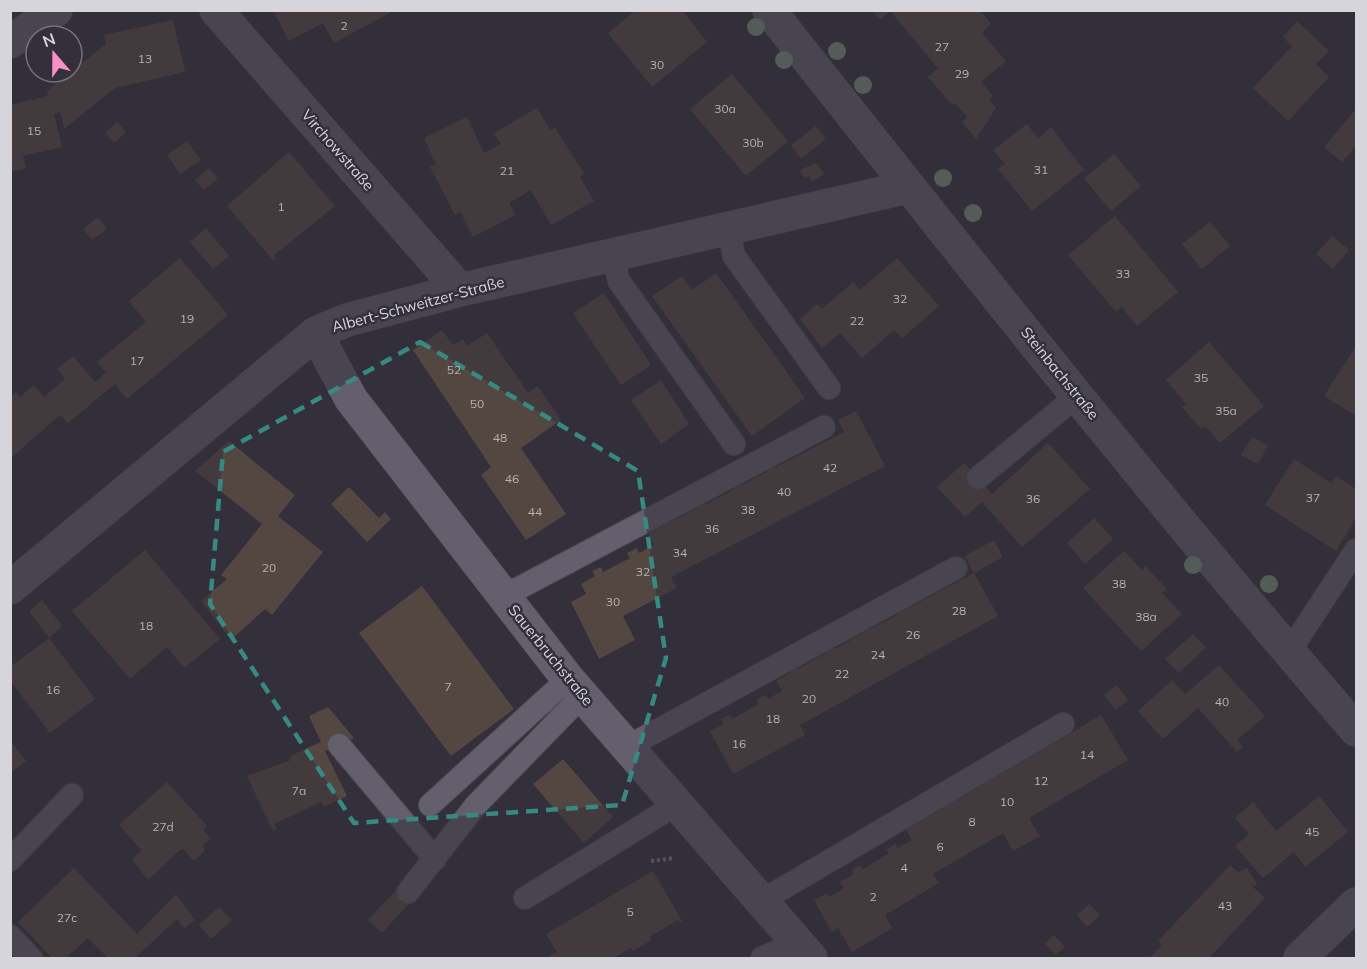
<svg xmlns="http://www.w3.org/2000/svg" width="1367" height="969" font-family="Mulish,sans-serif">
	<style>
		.building { fill: #544741 }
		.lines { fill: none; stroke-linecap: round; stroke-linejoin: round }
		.lane-casing { stroke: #504d56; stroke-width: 24 }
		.street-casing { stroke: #504d56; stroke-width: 34 }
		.path { stroke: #7f7d86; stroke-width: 4; stroke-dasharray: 3 3; stroke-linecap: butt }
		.lane { stroke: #635f6c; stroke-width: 22 }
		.street { stroke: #635f6c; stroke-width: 33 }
		.tree { fill: #7a927a }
		.marked { fill: none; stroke: #378984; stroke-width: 4.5; stroke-dasharray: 12 8; stroke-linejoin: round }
		.labels { text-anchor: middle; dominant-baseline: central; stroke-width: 5; stroke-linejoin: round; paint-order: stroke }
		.number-label { font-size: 12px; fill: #b6b2b5 }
		.street-label { font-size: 15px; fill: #d7d5dc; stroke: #33303b }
	</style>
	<rect width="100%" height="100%" fill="#33303b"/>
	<!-- building -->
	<path class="building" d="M273,10h122l-61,33 -11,-20 -34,18z
		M636,10h46l25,32 -55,45 -44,-54z
		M872,10h108l11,14 -9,9 24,28 -25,21 12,14 -4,3 7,9 -20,31 -14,-17 5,-5 -12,-14 -3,2 -24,-28 10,-9 -48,-57 -10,9z
		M173,20l12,52 -70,16 -51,41 -4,-17 -6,2 8,33 -39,9 3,12 -16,4v-67l38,-9 -1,-5 59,-47 -2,-9z
		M1297,21l32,30 -13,13 13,13 -41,44 -35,-33 39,-42 -9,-9z
		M732,74l56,67 -42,35 -56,-67z
		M537,108l13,22 5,-2 29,46 -4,3 14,24 -43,24 -20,-35 -22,13 7,12 -43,22 -13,-26 -5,4 -25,-48 6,-3 -12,-26 43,-21 17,36 17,-9 -7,-11z
		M1356,109v37l-14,16 -18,-15z
		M117,122l9,10 -12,11 -9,-10z
		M1027,124l11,14 13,-11 33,43 -52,41 -34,-42 7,-5 -12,-14z
		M816,126l10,13 -25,20 -10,-14z
		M187,141l14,19 -21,14 -13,-19z
		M289,152l46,54 -62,50 3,2 -3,2 -46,-54z
		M1114,154l27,32 -30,25 -27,-33z
		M816,163l8,11 -12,8 -3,-6 -5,2 -4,-8z
		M209,168l9,11 -15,11 -8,-10z
		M1115,216l63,76 -41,34 -15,-19 -6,5 -48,-57z
		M98,217l9,12 -15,11 -9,-11z
		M1210,222l20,24 -28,23 -20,-25z
		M206,228l23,28 -16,13 -23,-27z
		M1332,236l17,14 -16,19 -17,-15z
		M180,258l48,57 -101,84 -12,-15 -47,39 -8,-8 -50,44v-62l6,-5 4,5 14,-12 10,12 21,-18 -8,-10 16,-13 22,26 11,-9 -9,-11 49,-40 -17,-21z
		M897,258l42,48 -37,32 -8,-8 -32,28 -22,-25 -18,15 -22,-29 17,-15 5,5 31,-27 7,8z
		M716,273l89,125 -53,38 -100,-140 30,-20 10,14z
		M604,293l47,72 -30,20 -48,-72z
		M442,330l11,15 10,-6 4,7 20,-13 41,60 10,-7 23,34 -40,28 45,66 -40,26 -45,-65 10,-8 -78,-117z
		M1209,342l55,64 -44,37 -15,-17 -4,3 -12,-14 -7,-8 4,-3 -20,-24z
		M1356,346v70l-32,-20z
		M661,380l28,44 -28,20 -30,-44z
		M856,411l29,55 -214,111 6,11 -54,28 12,24 -36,19 -28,-57 15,-8 -5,-10 14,-8 -3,-5 9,-4 2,5 27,-14 -3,-5 10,-5 2,5 15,-8 -6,-11 14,-8 -2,-5 8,-4 3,5 27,-14 -3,-6 8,-3 3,5 28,-14 -3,-6 8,-4 3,5 25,-13 -3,-6 10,-4 2,5 68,-35 -6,-12z
		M1252,437l16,9 -10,18 -17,-9z
		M229,441l66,54 -17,21 45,36 -51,63 -7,-6 -34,31 -30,-39 26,-22 -6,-4 41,-51 -67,-53z
		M1048,443l42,46 -68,58 -40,-45 -17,15 -28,-30 27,-24 28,31z
		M1294,459l37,24 5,-7 20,13v29l-20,33 -71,-46z
		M349,487l30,31 6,-6 6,7 -24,23 -36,-38z
		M1094,518l19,21 -28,25 -18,-21z
		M994,540l9,17 -29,16 -9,-17z
		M145,550l75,89 -36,29 -17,-21 -37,32 -58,-68z
		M1124,551l18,19 3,-4 22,23 -5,4 20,21 -41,37 -58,-63z
		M974,573l24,43 -198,109 5,10 -72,39 -23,-43 14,-7 -3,-5 9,-4 2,4 27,-15 -2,-4 4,-3 5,-2 2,4 14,-8 -6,-10 13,-7 -3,-5 9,-5 3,5 28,-16 -2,-4 8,-5 3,5 28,-16 -3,-4 8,-4 3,4 26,-14 -2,-4 8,-5 2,4z
		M422,586l92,123 -63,47 -92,-123z
		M42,600l20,26 -13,12 -20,-27z
		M1193,634l13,13 -27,26 -14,-14z
		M49,638l46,61 -45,34 -40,-53v-13z
		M1219,665l46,51 -28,24 6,7 -6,5 -39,-44 -35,31 -25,-28 34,-31 13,14z
		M1116,685l12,15 -13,10 -11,-15z
		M328,707l26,31 -29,13 22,45 -23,11 -3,-5 -47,22 3,5 -4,2 -26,-55 44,-16 -1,-4 31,-14 -12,-26z
		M1101,715l27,45 -99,58 11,18 -27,15 -10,-18 -70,41 6,9 -54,32 7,13 -40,24 -14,-24 -6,4 -18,-32 12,-6 5,2 13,-8 -4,-6 14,-8 -2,-4 4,-3 4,-2 3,4 26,-16 -3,-4 10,-5 2,4 14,-8 -6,-11 13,-8 -2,-3 9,-5 2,4 26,-16 -2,-3 9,-5 2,4 26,-16 -2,-3 9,-6 2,4 26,-15 -2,-4 8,-5 2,4z
		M10,740l16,21 -16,12z
		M563,759l50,58 -29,26 -51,-59z
		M167,782l40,44 -4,4 7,8 -8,8 3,4 -11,11 -12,-13 -34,32 -16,-21 10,-8 -23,-26z
		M1319,796l29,36 -43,35 -11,-15 -31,26 -28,-32 14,-12 -14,-16 18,-16 23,29z
		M1230,865l8,7 9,-4 10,16 -4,3 12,11 -56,60h-60l13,-13 -4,-4z
		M74,868l63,66 39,-40 19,26 -11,9 -7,-10 -42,39h-27l-20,-20 -22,20h-14l-34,-36z
		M653,871l29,50 -2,1 -2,-2 -29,17 3,3 -19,11 -2,-3 -18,10h-67l11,-6 -11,-18z
		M401,885l13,13 -32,35 -14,-13z
		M1089,904l11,11 -13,12 -10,-12z
		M219,907l13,13 -21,19 -12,-14z
		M1054,935l11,12 -10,8 -10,-12z"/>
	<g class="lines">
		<!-- lane casing -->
		<g class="lane-casing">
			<path id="lane" d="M728,227l6,29 95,132
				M612,255l7,26 115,163
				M978,478l100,-83
				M504,596l320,-169
				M1289,652l67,-102
				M339,745l96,114
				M627,747l329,-179
				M430,805l138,-126
				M10,860l62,-65
				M408,892l68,-87 106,-109
				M525,898l152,-94
				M761,901l302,-177
				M10,936l21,22
				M762,958l35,-16"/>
		</g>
		<!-- street casing -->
		<g class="street-casing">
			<path id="street" d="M216,10l244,280
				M769,10c192,243 385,486 587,720
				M10,42l46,-32
				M316,333l35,66 217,280 243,279
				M10,588l306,-255 31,-13 113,-30 448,-103
				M1300,958l56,-54"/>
		</g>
		<!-- path -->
		<path class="path" d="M651,861l23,-3"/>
		<!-- lane -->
		<use href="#lane" class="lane"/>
		<!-- street -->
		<use href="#street" class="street"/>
	</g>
	<!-- trees -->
	<g class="tree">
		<circle cx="756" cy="27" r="9"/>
		<circle cx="837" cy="51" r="9"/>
		<circle cx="784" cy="60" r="9"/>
		<circle cx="863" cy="85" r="9"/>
		<circle cx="943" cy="178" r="9"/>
		<circle cx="973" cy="213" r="9"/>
		<circle cx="1193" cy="565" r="9"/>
		<circle cx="1269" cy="584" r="9"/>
	</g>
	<!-- marked area -->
	<path d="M0 0H1367V969H0ZM420,342l218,129 28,187 -44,147 -268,18 -144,-219 13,-152z" fill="#33303b" fill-opacity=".55" fill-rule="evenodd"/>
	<path class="marked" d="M420,342l218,129 28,187 -44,147 -268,18 -144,-219 13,-152z"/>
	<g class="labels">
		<!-- number labels -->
		<g class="number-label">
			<text x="344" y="25">2</text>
			<text x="942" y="46">27</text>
			<text x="145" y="58">13</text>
			<text x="657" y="64">30</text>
			<text x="962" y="73">29</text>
			<text x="725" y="108">30a</text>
			<text x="34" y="130">15</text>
			<text x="753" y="142">30b</text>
			<text x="1041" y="169">31</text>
			<text x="507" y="170">21</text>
			<text x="281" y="206">1</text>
			<text x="1123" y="273">33</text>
			<text x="900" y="298">32</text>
			<text x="187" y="318">19</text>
			<text x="857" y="320">22</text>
			<text x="137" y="360">17</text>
			<text x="454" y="369">52</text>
			<text x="1201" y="377">35</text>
			<text x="477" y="403">50</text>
			<text x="1226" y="410">35a</text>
			<text x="500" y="437">48</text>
			<text x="830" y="467">42</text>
			<text x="512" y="478">46</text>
			<text x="784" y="491">40</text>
			<text x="1313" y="497">37</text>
			<text x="1033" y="498">36</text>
			<text x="748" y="509">38</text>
			<text x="535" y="511">44</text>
			<text x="712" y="528">36</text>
			<text x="680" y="552">34</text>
			<text x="269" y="567">20</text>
			<text x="643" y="571">32</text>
			<text x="1119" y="583">38</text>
			<text x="613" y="601">30</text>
			<text x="959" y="610">28</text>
			<text x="1146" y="616">38a</text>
			<text x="146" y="625">18</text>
			<text x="913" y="634">26</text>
			<text x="878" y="654">24</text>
			<text x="842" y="673">22</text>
			<text x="448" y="686">7</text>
			<text x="53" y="689">16</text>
			<text x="809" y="698">20</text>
			<text x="1222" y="701">40</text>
			<text x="773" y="718">18</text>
			<text x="739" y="743">16</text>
			<text x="1087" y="754">14</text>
			<text x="1041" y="780">12</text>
			<text x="299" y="790">7a</text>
			<text x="1007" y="801">10</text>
			<text x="972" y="821">8</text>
			<text x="163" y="826">27d</text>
			<text x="1312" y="831">45</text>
			<text x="940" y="846">6</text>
			<text x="904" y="867">4</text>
			<text x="873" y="896">2</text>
			<text x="1225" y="905">43</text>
			<text x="630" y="911">5</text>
			<text x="67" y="917">27c</text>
		</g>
		<!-- street labels -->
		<g class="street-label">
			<text transform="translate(338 150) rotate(49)">Virchowstraße</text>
			<text transform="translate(418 304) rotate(-15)">Albert-Schweitzer-Straße</text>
			<text transform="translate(1060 373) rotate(51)">Steinbachstraße</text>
			<text transform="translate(551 655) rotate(51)">Sauerbruchstraße</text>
		</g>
	</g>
	<!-- border -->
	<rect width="1367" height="969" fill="none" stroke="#d7d5dc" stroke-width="24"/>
	<!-- north arrow -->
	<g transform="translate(54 54) rotate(340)"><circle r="28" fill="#33303b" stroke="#75727b" stroke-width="1.5"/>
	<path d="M0-4.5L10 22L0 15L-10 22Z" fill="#fa8fc7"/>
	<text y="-9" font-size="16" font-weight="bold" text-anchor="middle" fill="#d7d5dc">N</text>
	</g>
</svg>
